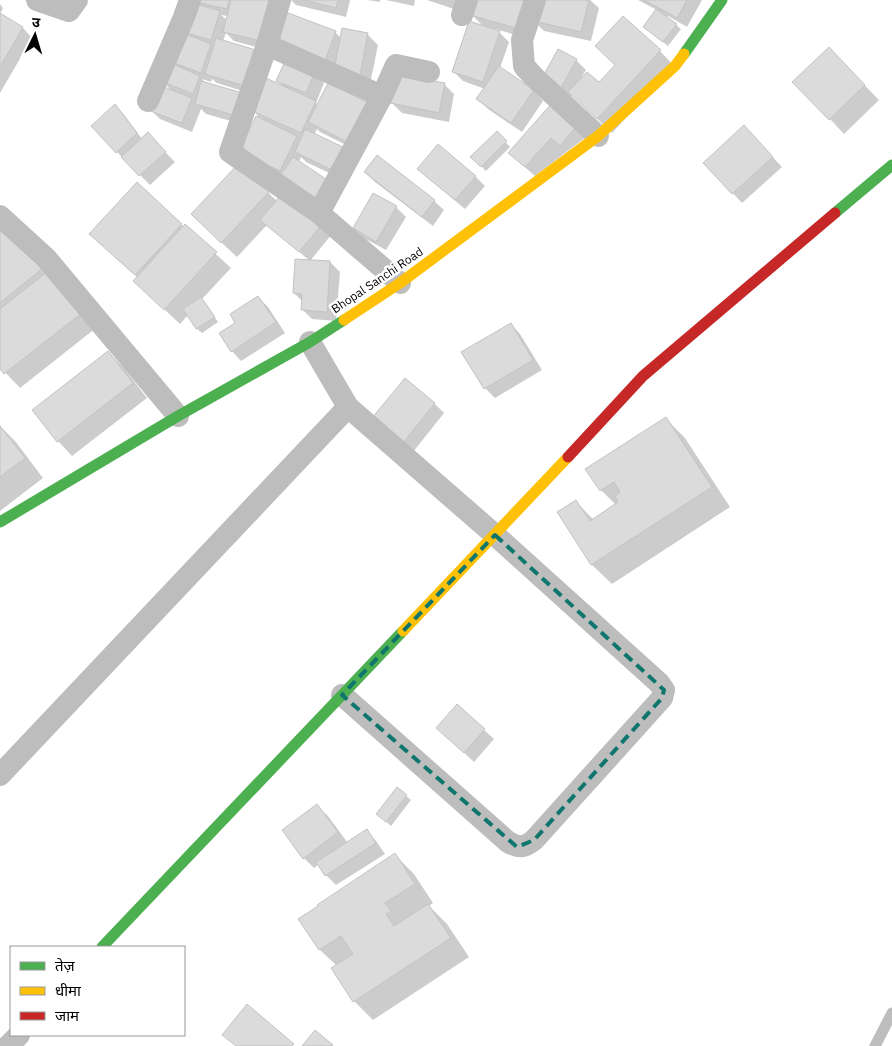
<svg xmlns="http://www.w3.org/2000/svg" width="892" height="1046" font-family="'IBM Plex Sans','Noto Sans Devanagari',sans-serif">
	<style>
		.shadow { fill: #0003; fill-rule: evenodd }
		.building { fill: #dbdbdb; stroke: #c3c3c3 }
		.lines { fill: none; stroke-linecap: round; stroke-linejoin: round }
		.lane { stroke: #bdbdbd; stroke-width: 11 }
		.street { stroke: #bdbdbd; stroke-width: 22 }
		.fast { stroke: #4caf50; stroke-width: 11 }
		.slow { stroke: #ffc107; stroke-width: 11 }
		.jam { stroke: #c62828; stroke-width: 11 }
		.marked { fill: none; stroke: #0f766e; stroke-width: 4; stroke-dasharray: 10 6; stroke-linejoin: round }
		.labels { text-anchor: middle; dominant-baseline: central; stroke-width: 5; stroke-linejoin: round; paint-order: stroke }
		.street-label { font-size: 12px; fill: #000; stroke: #fff }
	</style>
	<rect width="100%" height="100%" fill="#fff"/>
	<!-- shadow -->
	<path class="shadow" d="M194,0h93l-3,13 51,19 6,6 2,-8 25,5 10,10 -8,39 -95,-32 -41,-11 -8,-8 -3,8 38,47h24l-7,-7 36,-8 10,10 -8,20 46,50 -42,-21 -3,-3 -3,6 32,46 -40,-19 -5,-5 -2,5 27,52 -86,-63 18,-35 -4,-5 -5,15 -43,-12 -5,-5 -9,23 -32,-13 -10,-10 23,-17 -11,-11 17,-13 -6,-6 11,-31zM221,15l7,1 -1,4zM202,79l9,3 1,-3 5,4 41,13 -13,-1 -38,-11z
		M291,0h59l-4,17 -50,-12z
		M367,0h13v2z
		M386,0h29l-1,6z
		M427,0h163l9,8 -8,33 -47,-10 -10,-10 -5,18 -33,-10 13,13 -9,26 34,23 9,10 -21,31 -34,-23 -10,-10 7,-10 -22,-8 -10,-10 31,-44 -12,-12z
		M638,0h64l-15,27 -19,-11 -1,2 14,11 -13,17 -24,-19 13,-17z
		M0,4l3,4 -3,6z
		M0,15l23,13 9,10 -32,55z
		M660,51l14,15 -62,67 -40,-38 -1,2 -17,-9 22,-28 10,10 -5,8 18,6z
		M843,63l36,37 -35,34 -14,-15z
		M444,84l10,10 -5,28 -47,-9 -10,-10z
		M552,105l34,32 -51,39 -15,-13z
		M115,106l10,10 17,23 15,5 18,18 -25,23 -33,-33 -24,-26z
		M497,133l13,14 -24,24 -14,-14z
		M754,137l28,30 -40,36 -37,-40z
		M239,165l38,36 55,33 -22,27 -43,-36 -30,32 -30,-28z
		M419,169l56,7 10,10 -20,23 -37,-31z
		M365,172l69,29 10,9 -11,16 -58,-44z
		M137,184l47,43 1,-1 46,42 -29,31 16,23 -16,11 -5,-4 -9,-14 -8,9 -30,-28 -12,-18 -32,-30z
		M396,207l10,10 -20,33 -22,-12 -10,-10z
		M0,227l47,46 49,55 -76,60 -20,-21z
		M330,262l10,10 -4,49 -24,-2 -10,-10 1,-7 -9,-9z
		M258,297l10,10 17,26 -44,28 -9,-10 5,-28z
		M511,324l9,10 22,36 -47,28 -10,-10 -22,-35z
		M108,352l15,15 24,31 -75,58 -14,-15z
		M405,380l30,24 9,9 -31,39 -29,-24z
		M666,419l19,19 45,69 -118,77 -20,-19 -33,-52 17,-11 18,18 22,-15 -15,-15z
		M0,426l15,15 28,37 -43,33z
		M484,730l10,9 -20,23 -27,-25z
		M406,796l5,4 -20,26 -9,-8z
		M317,806l10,9 21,28 19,-12 9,10 9,13 -49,31 -10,-10 -7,-11 -5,4 -10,-10z
		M395,855l19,19 19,29 -4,3 18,18 22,33 -96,63 -19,-19 -17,-35 -17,-16 -20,-31z"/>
	<!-- building -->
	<path class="building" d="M193,0h36l-2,9 -35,-8z
		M231,0h44l-10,42 -42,-10z
		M303,0h35l-2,8z
		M474,0h47l6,2 -8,27 -49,-14z
		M538,0h51l-8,32 -48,-11z
		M644,0h43l-10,18z
		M192,3l28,8 -9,29 -28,-8z
		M656,9l21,15 -14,18 -20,-15z
		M283,11l53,20 -11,30 -54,-20z
		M0,13l23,14 -23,40z
		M623,16l38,34 -64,69 -29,-27 19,-20 12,10 16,-17 -20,-19z
		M469,21l31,10 -17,51 -31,-10z
		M342,28l26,5 -8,42 -26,-5z
		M183,33l28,11 -10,29 -29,-11z
		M216,38l43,13 -11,36 -43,-13z
		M829,47l36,38 -36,35 -37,-38z
		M558,49l19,10 -16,29 -19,-10z
		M286,59l29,13 -9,21 -30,-12z
		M169,62l31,14 -7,18 -32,-13z
		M499,66l35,24 -23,33 -35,-24z
		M396,74l49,9 -6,30 -49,-10z
		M266,78l50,23 -15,32 -51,-23z
		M201,81l45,13 -6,23 -45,-13z
		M328,83l43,21 -20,40 -43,-22z
		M159,85l33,13 -10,25 -34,-13z
		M552,103l25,23 -17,20 -9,-8 -26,29 -17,-14z
		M115,104l22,29 -21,20 -25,-27z
		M256,116l41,20 -17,35 -41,-20z
		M744,125l29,32 -41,37 -29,-31z
		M305,129l42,20 -11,23 -41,-20z
		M497,131l10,10 -26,26 -11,-10z
		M148,132l18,20 -27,24 -18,-19z
		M438,144l38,32 -21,24 -38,-31z
		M377,155l58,45 -13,17 -58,-45z
		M293,157l39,26 -16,23 -38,-27z
		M239,163l30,29 -48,51 -30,-29z
		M137,182l45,42 -47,51 -46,-41z
		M284,191l39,32 -24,29 -39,-32z
		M373,193l24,13 -21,36 -23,-14z
		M185,224l32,28 -53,58 -31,-29z
		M0,225l44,42 -44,36z
		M295,259l35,2 -3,51 -26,-2 1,-16 -9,-1z
		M48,271l34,42 -78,61 -4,-5v-60z
		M258,296l18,26 -45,30 -12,-19 16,-10 -5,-9z
		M201,297l14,20 -19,12 -13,-20z
		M511,323l22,37 -49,29 -23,-37z
		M108,351l25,32 -76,59 -25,-32z
		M405,378l30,25 -32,40 -31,-25z
		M666,417l46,70 -121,78 -34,-53 19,-12 14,21 28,-19 -3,-6 5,-4 -6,-10 -14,9 -15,-22z
		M0,426l25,32 -25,19z
		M457,704l28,25 -21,24 -28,-25z
		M397,787l10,8 -21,27 -10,-8z
		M317,804l21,28 -35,27 -21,-29z
		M367,829l9,14 -51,33 -9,-14z
		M395,853l20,31 -30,19 6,8 -5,3 8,12 34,-22 23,34 -98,64 -22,-34 22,-14 -12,-18 -22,14 -21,-31 20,-13 -1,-1z
		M247,1004l47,40 -2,2h-56l-14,-11z
		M315,1030l18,15 -1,1h-30z"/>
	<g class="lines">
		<!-- lane -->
		<path class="lane" d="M875,1046l17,-33"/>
		<!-- street -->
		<path class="street" d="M37,0l32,11 8,-11
			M280,0l-13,45 -37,107 89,61 81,70
			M535,0l-13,40 2,26 10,11 64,59
			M462,15l5,-15
			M267,45l115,51
			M148,101l36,-84 6,-17
			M319,213l63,-117 14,-31 33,7
			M0,216l46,42 132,158
			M310,342l38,65 147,128 164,148 5,7 -2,8 -128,142c-10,8 -15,8 -26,2l-166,-147
			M0,775l348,-368
			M8,1046l11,-11"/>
		<!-- fast -->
		<path class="fast" d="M684,54l38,-54
			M835,213l57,-48
			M0,522l178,-106 132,-74 34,-22
			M102,947l301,-316"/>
		<!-- slow -->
		<path class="slow" d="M344,320l56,-37 198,-147 77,-70 9,-12
			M403,631l165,-174"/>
		<!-- jam -->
		<path class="jam" d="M568,457l75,-81 192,-163"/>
	</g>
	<!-- marked area -->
	<path class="marked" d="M495,535l169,155 -2,8 -128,142 -17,7 -175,-152z"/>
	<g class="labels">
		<!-- street labels -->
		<g class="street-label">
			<text transform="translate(377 280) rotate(-34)">Bhopal Sanchi Road</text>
		</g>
	</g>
	<!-- legend -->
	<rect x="10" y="946" width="175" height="90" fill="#ffffff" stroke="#999999"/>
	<rect x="20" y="962" width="25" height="8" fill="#4caf50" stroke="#999999"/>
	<text x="55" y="971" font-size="15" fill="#000000">तेज़</text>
	<rect x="20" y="987" width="25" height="8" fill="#ffc107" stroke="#999999"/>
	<text x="55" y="996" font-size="15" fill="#000000">धीमा</text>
	<rect x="20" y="1012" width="25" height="8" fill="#c62828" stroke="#999999"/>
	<text x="55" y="1021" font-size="15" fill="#000000">जाम</text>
	<!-- north arrow -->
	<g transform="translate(35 35) rotate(5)" stroke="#ffffff" stroke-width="4" paint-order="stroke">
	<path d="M0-4L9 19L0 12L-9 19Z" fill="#000000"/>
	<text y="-8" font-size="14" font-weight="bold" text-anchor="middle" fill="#000000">उ</text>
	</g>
</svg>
